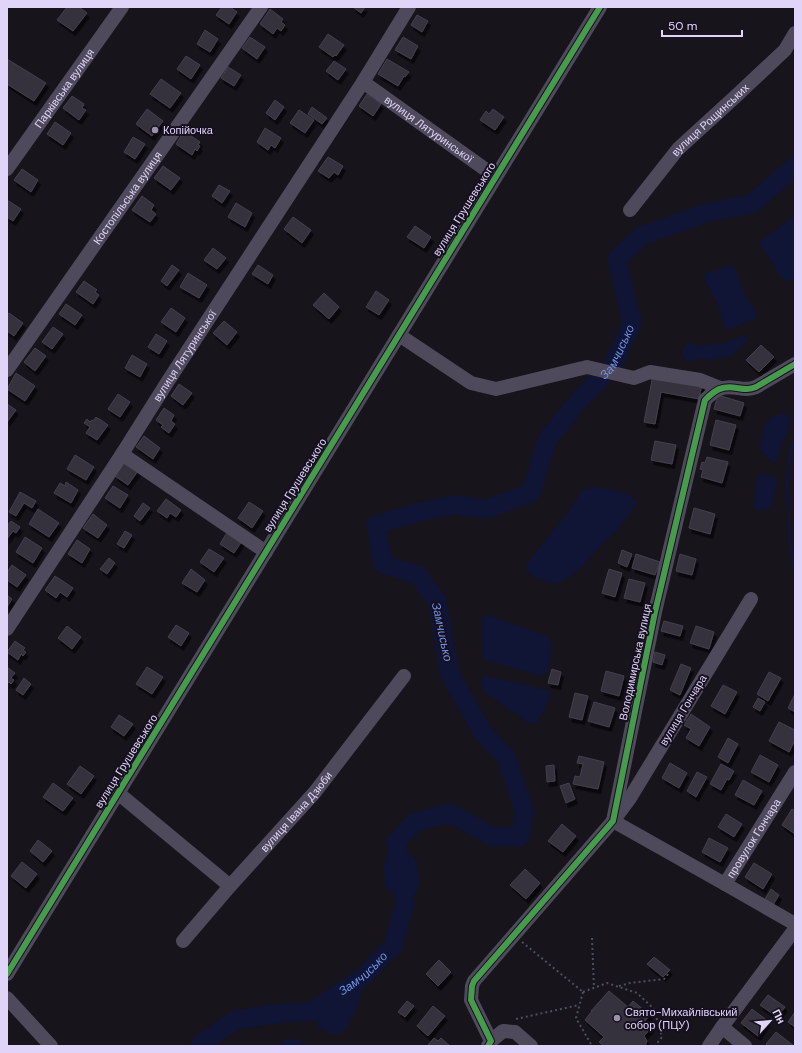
<svg xmlns="http://www.w3.org/2000/svg" width="802" height="1053" font-family="'DM Sans',sans-serif">
	<style>
		.water { fill: #111535 }
		.lines { fill: none; stroke-linecap: round; stroke-linejoin: round }
		.stream { stroke: #111535; stroke-width: 3 }
		.river { stroke: #111535; stroke-width: 19 }
		.building { fill: #36313e; stroke: #453f4e; filter: url(#shadow) }
		.path { stroke: #4a505c; stroke-width: 2; stroke-dasharray: 2 3; stroke-linecap: butt }
		.minor { stroke: #4e4a5b; stroke-width: 14 }
		.cycleway-casing { stroke: #16101f; stroke-width: 8 }
		.cycleway { stroke: #469c4c; stroke-width: 6 }
		.poi-dot { fill: #9a91ac; stroke: #16101f; stroke-width: 1.5 }
		.labels { text-anchor: middle; dominant-baseline: central; stroke-width: 4; stroke-linejoin: round; paint-order: stroke }
		.street-label { font-size: 11px; fill: #e0d4f9; stroke: #16101f }
		.poi-label { font-size: 11px; fill: #e0d4f9; stroke: #16101f; text-anchor: start }
		.water-label { font-size: 12px; font-style: italic; fill: #7095eb; stroke: #16101f }
	</style>
	<defs>
		<filter id="shadow"><feDropShadow dx="2.5" dy="4.5" stdDeviation="0" flood-color="#0009"/></filter>
	</defs>
	<rect width="100%" height="100%" fill="#17141c"/>
	<!-- water -->
	<path class="water" d="M795,161v16l-31,26 -12,1 -1,-8z
		M795,216v62l-6,3h-5l-25,-38 6,-6z
		M734,265l13,36 5,2 4,11 -1,5 -28,11 -6,-12 1,-5 -17,-33 1,-7z
		M743,335l5,4 -6,7 -10,9 -22,5 -9,-2 -6,3h-9l-5,-8 7,-11 9,4 28,-3z
		M784,413l5,3 2,4 -3,11 -7,15 -4,15 -5,2 -12,-14c3,-18 2,-32 24,-36z
		M764,473l11,5 2,5 -6,25 -11,3 -6,-3 3,-31z
		M592,487l18,2 19,5 8,9 -21,29 -10,8 -26,29 -15,11 -12,4 -19,-7 -8,-7 3,-9 40,-50 12,-19z
		M488,615l59,21 5,6 -4,30 -8,4 -57,-17 -1,-41z
		M483,675l64,15 4,3c-4,10 -8,26 -19,32l-47,-32 -4,-7z
		M396,842l6,3 3,6 11,9 3,23 -8,22 -6,-2 -19,-15 -3,-23z
		M364,976l-5,25 -10,24 -9,9h-11l-12,-9 -4,-14 28,-25z
		M291,1039l10,1 5,6h-29l7,-6z"/>
	<g class="lines">
		<!-- stream -->
		<path class="stream" d="M795,441l-5,10 -3,35 3,57 5,33"/>
		<!-- river -->
		<path class="river" id="s1" d="M200,1046l1,-2 34,-24 39,-6 39,-3 51,-35 29,-30 12,-43 -9,-61 19,-20 35,-9 43,24h27l5,-25 -19,-55 -23,-24 -33,-59 -13,-73 -19,-26 -35,-11 -7,-39 43,-13 34,-7 33,4 45,-16 16,-53 34,-42 31,-31 20,-44 -15,-64 24,-23 68,-24 43,-8 43,-38"/>
	</g>
	<!-- building -->
	<path class="building" d="M67,7h12l8,6 -14,18 -16,-11z
		M222,7h8l7,5 -8,12 -13,-9z
		M353,7h12l-4,6z
		M270,9l13,10 -2,3 4,3 -4,6 -4,-3 -4,6 -13,-10z
		M417,15l11,6 -6,11 -11,-7z
		M205,30l13,9 -8,13 -13,-8z
		M328,34l16,11 -8,11 -1,-1 -2,2 -14,-10z
		M250,37l15,10 -8,12 -15,-11z
		M403,37l15,9 -7,13 -16,-9z
		M186,56l14,9 -9,14 -14,-10z
		M7,59l39,24 -12,18 -27,-17z
		M387,59l22,13 -4,5 -1,-1 -6,10 -20,-12z
		M334,61l12,8 -8,11 -12,-9z
		M228,67l13,8 -7,11 -13,-8z
		M161,79l20,14 -11,15 -20,-14z
		M367,94l14,10 -8,12 -14,-10z
		M72,96l12,8 -2,4 4,2 -7,10 -16,-12z
		M275,100l9,7 -9,13 -9,-7z
		M312,107l15,11 -5,6 -14,-10z
		M147,109l16,12 -11,15 -16,-12z
		M493,109l11,8 -9,13 -15,-10 6,-9 3,3z
		M299,110l15,10 -9,13 -15,-10z
		M55,122l16,11 -8,12 -16,-11z
		M265,128l16,10 -6,10 -4,-3 -3,5 -11,-8z
		M184,131l16,11 -2,3 2,1 -3,5 -2,-2 -3,6 -16,-11z
		M133,137l12,7 -10,15 -11,-7z
		M328,157l15,9 -5,9 -4,-3 -5,6 -11,-7z
		M163,166l17,12 -9,12 -17,-12z
		M22,169l16,11 -7,12 -17,-12z
		M219,185l11,6 -8,12 -10,-7z
		M142,196l12,9 -3,5 5,4 -6,8 -18,-12z
		M7,200l14,9 -8,12 -6,-4z
		M236,203l16,10 -7,14 -17,-10z
		M293,217l18,13 -9,13 -18,-14z
		M415,226l16,11 -7,11 -17,-11z
		M213,248l13,10 -9,11 -13,-9z
		M172,265l7,5 -12,16 -6,-5z
		M258,265l15,10 -5,9 -16,-10z
		M188,273l19,12 -8,13 -19,-11z
		M84,281l13,9 -2,2 4,3 -6,9 -17,-12z
		M376,291l13,9 -10,15 -13,-8z
		M324,293l15,14 -10,12 -16,-14z
		M66,304l16,11 -7,10 -16,-11z
		M171,308l14,10 -9,14 -15,-10z
		M9,313l14,10 -9,13 -7,-5v-16z
		M224,321l13,11 -10,13 -14,-12z
		M53,327l10,7 -11,15 -10,-7z
		M156,334l11,7 -8,13 -11,-7z
		M761,345l13,12 -15,15 -13,-12z
		M35,348l11,8 -11,15 -11,-9z
		M132,355l15,9 -7,13 -15,-9z
		M16,373l19,13 -10,15 -18,-12z
		M653,375l49,9 -3,15 -38,-7 -6,32 -11,-2z
		M179,384l13,9 -9,12 -12,-9z
		M118,394l12,8 -10,15 -12,-8z
		M718,395l26,8 -4,13 -26,-7z
		M7,404l9,6 -9,12z
		M164,408l10,7 -3,6 4,3 -6,9 -8,-6 2,-2 -7,-5z
		M96,417l2,2v-1l10,7 -11,15 -11,-7 4,-6 -6,-4 3,-4 3,3 2,-2 1,1z
		M716,420l20,5 -7,25 -19,-5z
		M144,436l16,12 -7,11 -17,-12z
		M655,441l21,4 -4,19 -21,-4z
		M75,455l19,12 -8,13 -19,-11z
		M707,457l21,5 -6,21 -21,-6 2,-7 -3,-1 2,-7 3,1z
		M125,462l13,9 -10,14 -13,-9z
		M66,482l12,8 -7,13 -17,-10 6,-10 5,3z
		M113,486l15,9 -8,13 -15,-10z
		M20,492l16,9 -4,7 -8,-5 -8,13 -7,-4z
		M166,499l15,11 -5,7 -6,-4 -3,5 -10,-7z
		M249,502l14,9 -11,17 -14,-10z
		M143,503l7,5 -10,13 -6,-5z
		M694,508l21,6 -5,20 -21,-6z
		M38,509l21,14 -10,14 -20,-13z
		M93,514l14,11 -9,13 -15,-10z
		M11,521l9,6 -4,6 -3,-2 -6,8v-13z
		M125,531l7,4 -8,13 -7,-4z
		M228,531l14,10 -8,12 -14,-9z
		M25,537l17,11 -9,15 -17,-11z
		M77,540l13,9 -8,14 -14,-9z
		M209,549l15,9 -10,14 -14,-10z
		M622,550l10,4 -5,13 -9,-4z
		M636,554l24,8 -5,13 -23,-7z
		M680,554l16,5 -4,16 -16,-4z
		M109,558l6,5 -8,11 -7,-5z
		M12,565l14,10 -9,12 -10,-7v-8z
		M191,569l14,11 -8,12 -15,-9z
		M609,569l13,4 -7,24 -13,-4z
		M55,576l18,12 -6,9 -7,-5 -4,6 -11,-8z
		M629,579l16,4 -5,19 -16,-4z
		M7,595l5,4 -5,8z
		M664,621l19,5 -3,10 -19,-5z
		M176,625l13,8 -8,13 -13,-9z
		M67,626l14,11 -9,12 -14,-11z
		M696,626l18,6 -5,17 -19,-6z
		M15,641l10,7 -2,2 3,2 -3,4 -2,-2 -3,6 -11,-8z
		M655,652l10,3 -3,10 -9,-3z
		M681,664l10,4 -11,27 -10,-5z
		M7,667l8,6 -4,5 3,2 -3,4 -2,-2 -2,2z
		M147,667l16,10 -11,17 -16,-10z
		M552,669l9,3 -3,13 -10,-2z
		M606,671l18,5 -5,20 -18,-5z
		M769,672l12,6 -13,23 -11,-7z
		M24,678l7,6 -8,11 -7,-5z
		M723,685l14,7 -12,22 -14,-8z
		M575,693l13,3 -6,24 -13,-3z
		M795,694v18l-7,-4z
		M758,698l7,4 -5,9 -7,-4z
		M594,702l21,6 -6,19 -21,-6z
		M691,714l19,13 -11,19 -13,-8 5,-9 -7,-4z
		M119,715l14,9 -9,12 -13,-9z
		M779,722l16,8v10l-6,12 -20,-11z
		M728,738l10,6 -10,19 -10,-6z
		M760,755l18,10 -9,17 -18,-10z
		M579,756l25,6 -6,27 -25,-5 2,-8 5,1 3,-13 -6,-1z
		M670,763l17,10 -8,15 -17,-10z
		M721,764l13,7 -5,9 -2,-1 -6,11 -11,-6z
		M554,765l1,16 -8,1 -1,-16z
		M80,766l14,10 -13,18 -14,-10z
		M697,772l10,5 -11,20 -9,-6z
		M743,780l19,11 -8,14 -19,-10z
		M53,783l20,15 -10,13 -20,-14z
		M569,783l6,16 -9,4 -6,-17z
		M792,809l3,2v23l-13,-9z
		M726,814l16,10 -8,13 -16,-10z
		M562,824l14,12 -13,16 -15,-11z
		M709,838l19,10 -8,14 -18,-10z
		M38,840l14,11 -9,11 -13,-11z
		M22,862l15,12 -11,14 -15,-12z
		M754,863l18,11 -9,15 -18,-12z
		M525,869l15,14 -14,16 -16,-14z
		M771,889l8,6 -6,10 -8,-6z
		M654,957l16,13 -7,7 -16,-13z
		M439,960l12,12 -13,14 -12,-12z
		M609,991l19,16 5,-6 17,14 -5,6 7,6 -8,9 3,5 -2,5h-41l-5,-4 5,-5 -19,-17 7,-9h-1z
		M768,995l17,12 -8,10 -17,-12z
		M407,1001l7,5 -9,11 -7,-5z
		M433,1006l12,10 -17,20 -11,-10z
		M752,1009l16,12 -10,15 -17,-13z
		M795,1012v15l-7,-5z
		M776,1032l18,14h-26l-2,-2z
		M434,1038l4,3 3,-3 9,8h-23z"/>
	<g class="lines">
		<!-- path -->
		<path class="path" d="M592,938l2,50
			M522,942l61,50
			M619,986l11,-3 34,-4 5,-6
			M583,992l24,-9 30,10 17,16 8,28 -7,9
			M583,992l-7,26 16,28
			M516,1019l63,-14"/>
		<!-- minor -->
		<g class="minor">
			<path id="s2" d="M363,82l133,95"/>
			<path id="s3" d="M7,169l115,-162"/>
			<path id="s4" d="M630,210l48,-61 58,-53 49,-46 10,-17"/>
			<path d="M399,335l72,48 25,6 91,-22 47,11 16,-6 50,8 20,8"/>
			<path id="s5" d="M7,370l254,-363"/>
			<path d="M122,454l144,98"/>
			<path d="M751,599l-121,199 -17,23 112,63 70,40"/>
			<path id="s6" d="M7,629l115,-175 46,-73 195,-299 46,-75"/>
			<path d="M118,793l112,93"/>
			<path id="s7" d="M725,884l70,-112"/>
			<path id="s8" d="M183,941l47,-55 85,-94 89,-116"/>
			<path d="M7,974l593,-967"/>
			<path d="M7,998l44,48"/>
			<path d="M722,1027l23,19"/>
			<path d="M491,1041l12,-10 12,1 16,14"/>
			<path d="M488,1046l3,-5 -20,-41 1,-14 2,-5 139,-160 42,-209 50,-212c10,-10 17,-15 32,-12 7,1 12,2 19,-1l39,-23"/>
			<path d="M709,1046l13,-19 73,-98"/>
		</g>
		<!-- cycleway casing -->
		<g class="cycleway-casing">
			<path id="cycleway" d="M7,974l593,-967
				M488,1046l3,-5 -20,-41 1,-14 2,-5 139,-160 42,-209 50,-212c10,-10 17,-15 32,-12 7,1 12,2 19,-1l39,-23"/>
		</g>
		<!-- cycleway -->
		<use href="#cycleway" class="cycleway"/>
	</g>
	<!-- markers -->
	<g class="poi-dot">
		<circle cx="155" cy="130" r="4"/>
		<circle cx="617" cy="1018" r="4"/>
	</g>
	<g class="labels">
		<!-- street labels -->
		<g class="street-label">
			<text stroke="none"><textPath href="#s3" startOffset="99">Парківська вулиця</textPath></text>
			<text stroke="none"><textPath href="#s4" startOffset="121">вулиця Рощинських</textPath></text>
			<text stroke="none"><textPath href="#s2" startOffset="81">вулиця Лятуринської</textPath></text>
			<text stroke="none"><textPath href="#s5" startOffset="210">Костопільська вулиця</textPath></text>
			<text transform="translate(464 209) rotate(-58)">вулиця Грушевського</text>
			<text stroke="none"><textPath href="#s6" startOffset="326">вулиця Лятуринської</textPath></text>
			<text transform="translate(295 485) rotate(-58)">вулиця Грушевського</text>
			<text transform="translate(635 662) rotate(-78)">Володимирська вулиця</text>
			<text transform="translate(683 710) rotate(-59)">вулиця Гончара</text>
			<text transform="translate(126 761) rotate(-58)">вулиця Грушевського</text>
			<text stroke="none"><textPath href="#s8" startOffset="172">вулиця Івана Дзюби</textPath></text>
			<text stroke="none"><textPath href="#s7" startOffset="54">провулок Гончара</textPath></text>
		</g>
		<!-- poi labels -->
		<g class="poi-label">
			<text x="163" y="130">Копійочка</text>
			<text x="625" y="1012">Свято-Михайлівський<tspan x="625" dy="13">собор (ПЦУ)</tspan></text>
		</g>
		<!-- water labels -->
		<g class="water-label">
			<text stroke="none"><textPath href="#s1" startOffset="1169">Замчисько</textPath></text>
			<text transform="translate(442 632) rotate(78)">Замчисько</text>
			<text stroke="none"><textPath href="#s1" startOffset="185">Замчисько</textPath></text>
		</g>
	</g>
	<!-- border -->
	<rect width="802" height="1053" fill="none" stroke="#e0d4f9" stroke-width="16"/>
	<!-- north arrow -->
	<g transform="translate(770 1021) rotate(63)" stroke="#16101f" stroke-width="3" paint-order="stroke">
	<path d="M0-3L7 15L0 10L-7 15Z" fill="#e0d4f9"/>
	<text y="-6" font-size="11" font-weight="bold" text-anchor="middle" fill="#e0d4f9">Пн</text>
	</g>
	<!-- scale -->
	<path d="M662 30v6h80v-6" fill="none" stroke="#e0d4f9" stroke-width="2"/>
	<text x="668" y="30" font-size="12" fill="#e0d4f9" stroke="#16101f" stroke-width="3" paint-order="stroke">50 m</text>
</svg>
